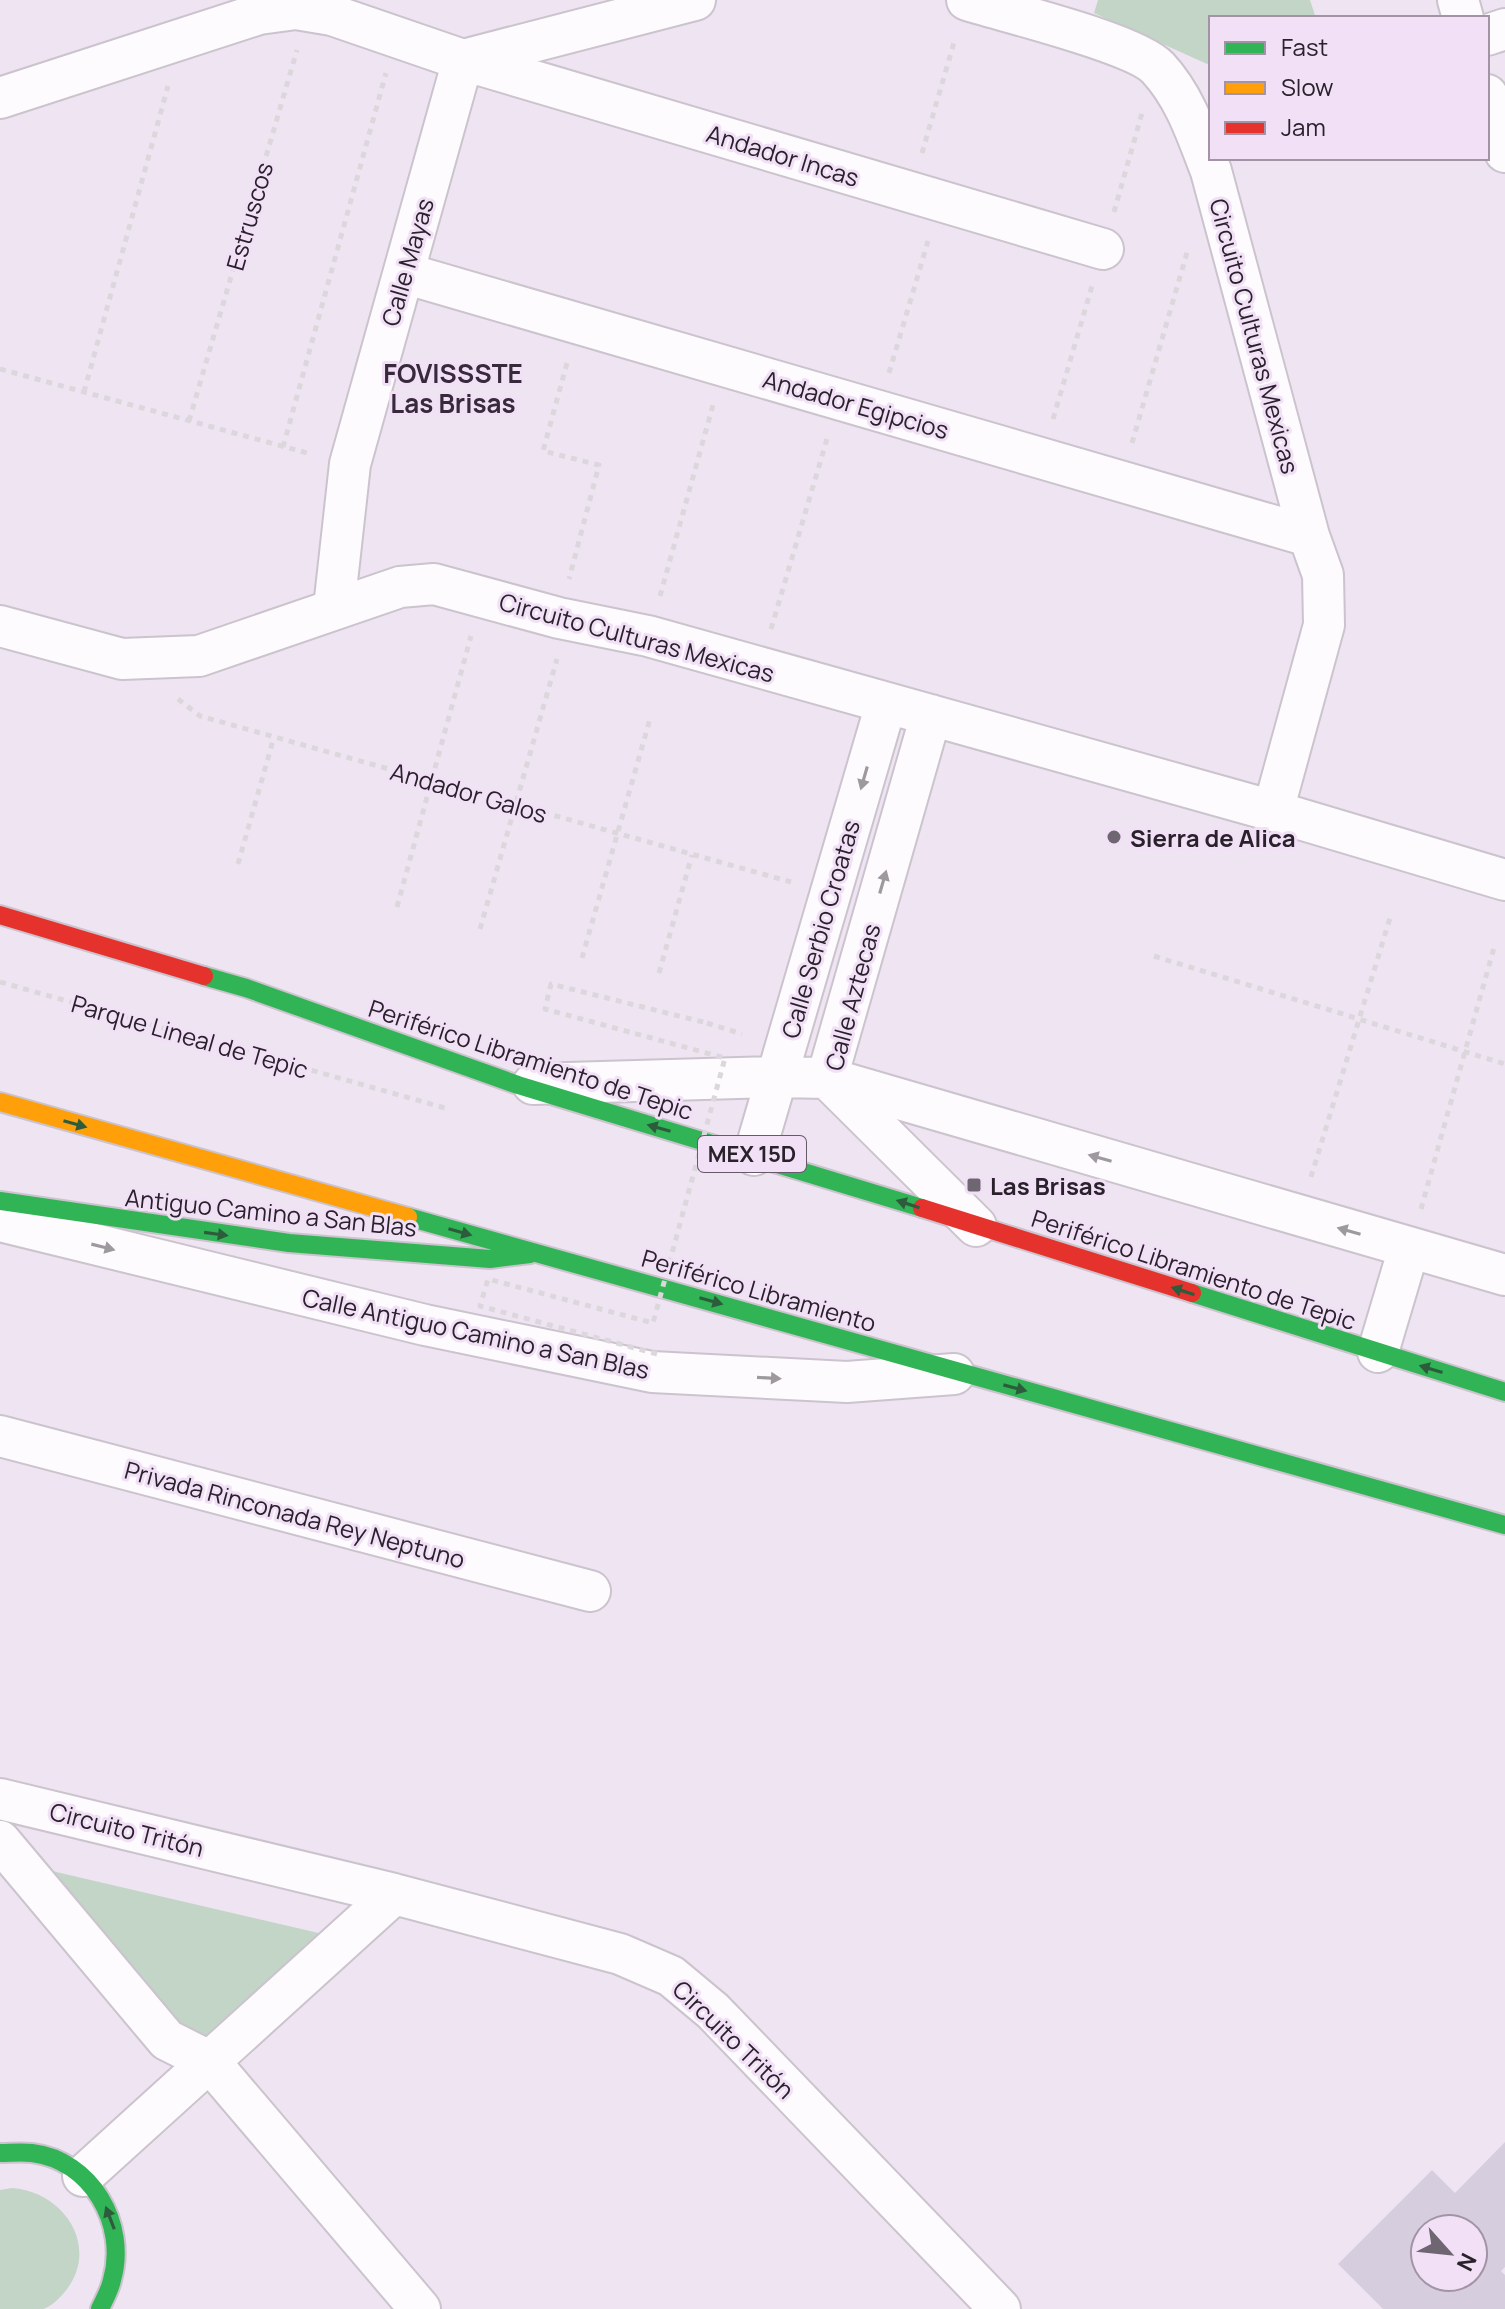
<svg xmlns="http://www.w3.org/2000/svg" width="1505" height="2309" font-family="Manrope,sans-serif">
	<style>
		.green { fill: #c2d5c7 }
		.building { fill: #d6cddf; fill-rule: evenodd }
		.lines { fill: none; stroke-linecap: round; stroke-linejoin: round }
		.street-casing { stroke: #cbc3cd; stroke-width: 44 }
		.fast-casing { stroke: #cbc3cd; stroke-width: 22 }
		.slow-casing { stroke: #cbc3cd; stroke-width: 22 }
		.jam-casing { stroke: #cbc3cd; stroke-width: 22 }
		.path { stroke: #dbd7dc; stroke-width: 5; stroke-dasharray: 6 6; stroke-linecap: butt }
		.street { stroke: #fdfbfd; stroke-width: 40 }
		.fast { stroke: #30b455; stroke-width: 18 }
		.slow { stroke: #ff9f0a; stroke-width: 18 }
		.jam { stroke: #e5322d; stroke-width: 18 }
		.path-bridge { stroke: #dbd7dc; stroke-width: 5; stroke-dasharray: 6 6; stroke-linecap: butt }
		.oneway { fill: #9e999e }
		.oneway2 { fill: #2c5c3c }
		.poi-dot { fill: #6e6671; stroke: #f2e0f7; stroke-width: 3 }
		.labels { text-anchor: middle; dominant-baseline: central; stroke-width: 6; stroke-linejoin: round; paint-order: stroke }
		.shield { fill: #f2e0f7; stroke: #655b68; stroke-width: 2 }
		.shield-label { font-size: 22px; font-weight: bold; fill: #29222b }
		.street-label { font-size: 24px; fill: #29222b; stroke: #f2e0f7 }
		.poi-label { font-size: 24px; font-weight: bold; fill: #29222b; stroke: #f2e0f7; text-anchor: start }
		.neighbourhood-label { font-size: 26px; font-weight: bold; fill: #372a3b; stroke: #f2e0f7 }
	</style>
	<rect width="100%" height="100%" fill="#efe5f2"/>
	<!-- green -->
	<path class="green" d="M1098,0h212l6,18h-105v44l-4,2 -113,-51z
		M52,1871l271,63 -126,110z
		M12,2188c54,4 90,62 51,106 -5,6 -13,13 -20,15 -13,0 -30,0 -43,0v-119z"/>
	<!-- building -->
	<path class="building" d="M1505,2142v125l-4,4 4,4v34h-122l-45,-45 94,-94 23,23zM1425,2229h48v48h-48z"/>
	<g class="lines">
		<!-- street casing -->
		<g class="street-casing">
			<path id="street" d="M967,0c38,12 168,43 191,68 27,29 39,67 53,103l98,365 14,39 1,50 -51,186
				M1458,0l5,18
				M1487,35l18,-6
				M1487,95l18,57
				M0,98l259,-84 37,-5 36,6 131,45 232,-60
				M404,273l905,263
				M334,608l16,-144 113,-404 640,189
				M0,626l122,33 77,-3 201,-69 34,-3 125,34 89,18 625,175 232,69
				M931,715l-104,363 149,148
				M533,1084l243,-7 51,1 678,197
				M754,1155l132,-451
				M0,1221l425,104 227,47 195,10 107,-8
				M1378,1352l31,-104
				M0,1436l590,155
				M0,1799l394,95 226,60 51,22 42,35 287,298
				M0,1841l167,199 42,21 211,248
				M83,2176l311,-282"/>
		</g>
		<!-- fast casing -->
		<g class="fast-casing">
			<path id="fast" d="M204,976l42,12 272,97 404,123
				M0,1201l289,42 201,16 40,-5
				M408,1217l1097,308
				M1192,1293l313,99
				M0,2153c10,0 21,-1 32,0 59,7 96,71 80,127 -2,10 -8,20 -12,29"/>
		</g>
		<!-- slow casing -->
		<g class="slow-casing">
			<path id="slow" d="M0,1102l408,115"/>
		</g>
		<!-- jam casing -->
		<g class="jam-casing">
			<path id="jam" d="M0,915l204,61
				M922,1208l270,85"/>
		</g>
		<!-- path -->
		<path class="path" d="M922,153l33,-114
			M1114,212l28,-99
			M567,363l-24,88 56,14 -30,114
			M0,369l311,85
			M889,373l39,-132
			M84,392l84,-306
			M1053,419l39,-133
			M189,421l108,-371
			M1132,443l56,-194
			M283,447l103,-374
			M660,596l53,-191
			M771,629l56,-190
			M178,699l22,17 591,166
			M238,864l36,-127
			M397,907l74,-271
			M480,929l77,-270
			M1154,956l351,108
			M582,958l68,-239
			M659,973l33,-118
			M0,982l445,126
			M707,1023l35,11
			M1311,1177l79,-259
			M1421,1209l74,-265"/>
		<!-- street -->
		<use href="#street" class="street"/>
		<!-- fast -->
		<use href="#fast" class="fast"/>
		<!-- slow -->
		<use href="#slow" class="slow"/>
		<!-- jam -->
		<use href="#jam" class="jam"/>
		<!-- path-bridge -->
		<path class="path-bridge" d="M657,1354l-177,-48 8,-27 165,44 72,-265 -180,-49 6,-25 156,39"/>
	</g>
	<!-- one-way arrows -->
	<defs><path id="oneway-solid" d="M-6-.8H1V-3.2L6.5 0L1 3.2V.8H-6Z" transform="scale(2)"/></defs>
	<g class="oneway">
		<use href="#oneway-solid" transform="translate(864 778) rotate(106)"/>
		<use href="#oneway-solid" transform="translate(883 882) rotate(-74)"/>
		<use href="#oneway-solid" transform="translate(1100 1158) rotate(-164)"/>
		<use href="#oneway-solid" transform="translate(1349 1231) rotate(-164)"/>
		<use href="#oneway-solid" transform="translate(103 1247) rotate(14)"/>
		<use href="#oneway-solid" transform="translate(769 1378) rotate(3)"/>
	</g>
	<g class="oneway2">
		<use href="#oneway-solid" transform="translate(75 1124) rotate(16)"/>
		<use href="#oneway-solid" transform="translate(659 1128) rotate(-164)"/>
		<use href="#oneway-solid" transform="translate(908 1204) rotate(-162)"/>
		<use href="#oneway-solid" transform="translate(460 1232) rotate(16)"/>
		<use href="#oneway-solid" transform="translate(216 1234) rotate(8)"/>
		<use href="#oneway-solid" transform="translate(1183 1291) rotate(-162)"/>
		<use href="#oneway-solid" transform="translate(711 1301) rotate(16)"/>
		<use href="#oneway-solid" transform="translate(1431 1369) rotate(-163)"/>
		<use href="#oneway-solid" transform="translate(1015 1388) rotate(15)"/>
		<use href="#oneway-solid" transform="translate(110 2218) rotate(-111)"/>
	</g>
	<!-- markers -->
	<g class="poi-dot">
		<circle cx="1114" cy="837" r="8"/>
		<rect x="966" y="1177" width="16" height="16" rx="4"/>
	</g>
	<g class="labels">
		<!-- shield labels -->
		<rect class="shield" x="698" y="1136" width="108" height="36" rx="6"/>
		<g class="shield-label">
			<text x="752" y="1154">MEX 15D</text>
		</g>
		<!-- street labels -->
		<g class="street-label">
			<text transform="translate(783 155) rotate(17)">Andador Incas</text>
			<text transform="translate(249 216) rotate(-74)">Estruscos</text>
			<text transform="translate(407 262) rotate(-74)">Calle Mayas</text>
			<text transform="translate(1255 336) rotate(75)">Circuito Culturas Mexicas</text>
			<text transform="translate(856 404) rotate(16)">Andador Egipcios</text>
			<text transform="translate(637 637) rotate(15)">Circuito Culturas Mexicas</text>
			<text transform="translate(469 792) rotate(16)">Andador Galos</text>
			<text transform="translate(820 929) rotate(-74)">Calle Serbio Croatas</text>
			<text transform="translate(852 997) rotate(-75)">Calle Aztecas</text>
			<text transform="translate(190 1036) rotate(16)">Parque Lineal de Tepic</text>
			<text transform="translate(531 1059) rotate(18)">Periférico Libramiento de Tepic</text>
			<text transform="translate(271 1212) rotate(6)">Antiguo Camino a San Blas</text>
			<text transform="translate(1194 1269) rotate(18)">Periférico Libramiento de Tepic</text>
			<text transform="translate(759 1290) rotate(16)">Periférico Libramiento</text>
			<text transform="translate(476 1333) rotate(12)">Calle Antiguo Camino a San Blas</text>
			<text transform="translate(295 1514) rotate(15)">Privada Rinconada Rey Neptuno</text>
			<text transform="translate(127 1829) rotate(14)">Circuito Tritón</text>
			<text transform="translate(734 2039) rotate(44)">Circuito Tritón</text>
		</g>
		<!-- poi labels -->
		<g class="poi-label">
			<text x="1130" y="837">Sierra de Alica</text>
			<text x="990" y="1185">Las Brisas</text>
		</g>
		<!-- neighbourhood labels -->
		<g class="neighbourhood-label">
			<text x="453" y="373">FOVISSSTE<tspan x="453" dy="30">Las Brisas</tspan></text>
		</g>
	</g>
	<!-- legend -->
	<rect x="1209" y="16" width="280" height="144" fill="#f2e0f7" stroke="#a294a5" stroke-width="2"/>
	<rect x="1225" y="42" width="40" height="12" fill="#30b455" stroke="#a294a5" stroke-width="2"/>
	<text x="1281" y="56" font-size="24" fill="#29222b">Fast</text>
	<rect x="1225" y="82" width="40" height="12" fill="#ff9f0a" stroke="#a294a5" stroke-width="2"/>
	<text x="1281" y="96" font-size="24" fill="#29222b">Slow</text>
	<rect x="1225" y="122" width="40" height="12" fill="#e5322d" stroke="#a294a5" stroke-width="2"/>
	<text x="1281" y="136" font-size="24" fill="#29222b">Jam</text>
	<!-- north arrow -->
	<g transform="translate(1449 2253) rotate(117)"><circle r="38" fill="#f2e0f7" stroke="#a294a5" stroke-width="2"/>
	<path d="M0-6L14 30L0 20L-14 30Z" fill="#6e6671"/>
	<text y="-12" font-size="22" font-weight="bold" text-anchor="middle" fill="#29222b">N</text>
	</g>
</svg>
